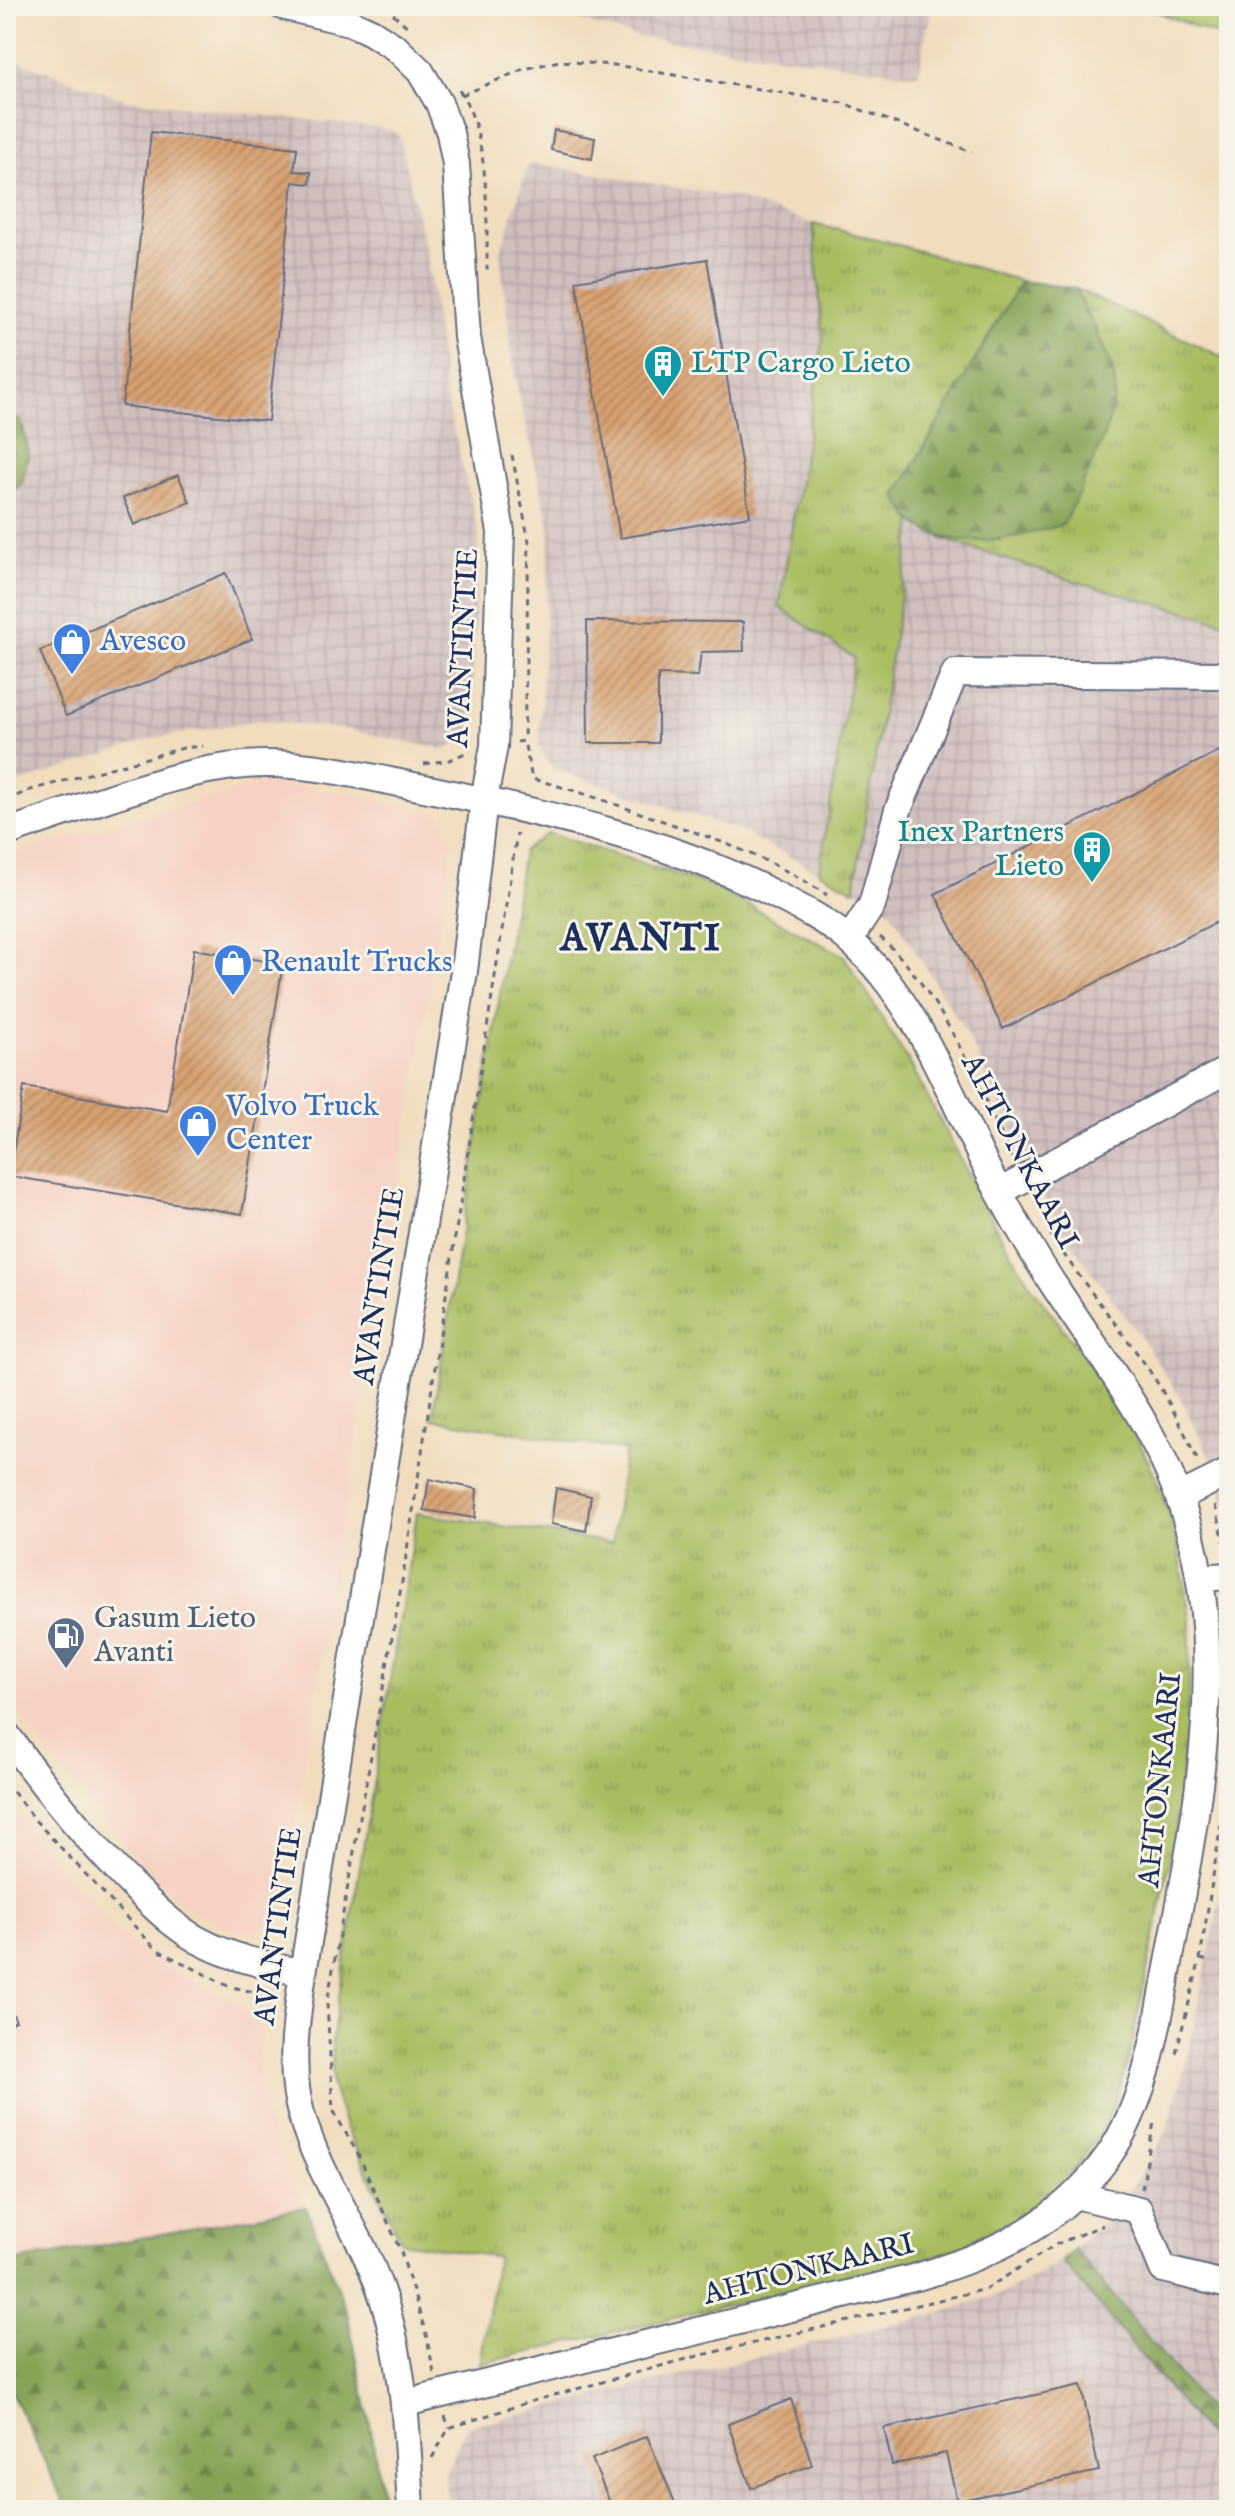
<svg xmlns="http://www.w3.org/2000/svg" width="1235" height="2516" font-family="'IM FELL English',serif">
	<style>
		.built { fill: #f6d2c4 }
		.industrial { fill: url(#industrial-grid) }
		.grass { fill: url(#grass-tufts); stroke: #627660; stroke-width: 2 }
		.forest { fill: url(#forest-firs); stroke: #506a5a; stroke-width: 2 }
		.building { fill: url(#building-hatch) }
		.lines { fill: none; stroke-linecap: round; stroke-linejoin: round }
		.minor-casing { stroke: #666c7f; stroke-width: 30 }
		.path { stroke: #666c7f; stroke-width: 3; stroke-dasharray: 6 6; stroke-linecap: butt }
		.minor { stroke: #fff; stroke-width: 26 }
		.labels { text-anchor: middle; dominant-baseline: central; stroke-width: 6; stroke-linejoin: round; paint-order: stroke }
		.culture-label { font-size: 30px; fill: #0d838f; stroke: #f7f3e8; text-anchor: start }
		.shop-label { font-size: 30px; fill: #366cbe; stroke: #f7f3e8; text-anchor: start }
		.street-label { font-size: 30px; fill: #1b2f5e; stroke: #f7f3e8 }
		.service-label { font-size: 30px; fill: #4e5e75; stroke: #f7f3e8; text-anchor: start }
		.district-label { font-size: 38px; font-weight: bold; letter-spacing: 2px; fill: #1b2f5e; stroke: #f7f3e8 }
	</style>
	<defs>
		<pattern id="industrial-grid" width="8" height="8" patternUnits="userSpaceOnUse" patternTransform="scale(2)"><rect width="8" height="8" fill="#d1bfbe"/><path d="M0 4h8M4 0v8" fill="none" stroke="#b3a4a6"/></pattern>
		<pattern id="grass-tufts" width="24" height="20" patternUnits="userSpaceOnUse" patternTransform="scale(2)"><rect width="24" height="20" fill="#a9bd61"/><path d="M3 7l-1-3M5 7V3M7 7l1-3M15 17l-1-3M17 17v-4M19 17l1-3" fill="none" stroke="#899a53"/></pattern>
		<pattern id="forest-firs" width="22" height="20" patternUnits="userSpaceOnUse" patternTransform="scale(2)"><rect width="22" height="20" fill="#86a457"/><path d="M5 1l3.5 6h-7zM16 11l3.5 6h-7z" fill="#6d864b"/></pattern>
		<pattern id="building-hatch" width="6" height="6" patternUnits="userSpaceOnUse" patternTransform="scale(2)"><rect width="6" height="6" fill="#d7a070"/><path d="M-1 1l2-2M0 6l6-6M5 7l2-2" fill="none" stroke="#ae835f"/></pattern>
	</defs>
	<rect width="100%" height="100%" fill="#f7f3e8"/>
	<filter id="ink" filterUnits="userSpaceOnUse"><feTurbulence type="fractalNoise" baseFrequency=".0125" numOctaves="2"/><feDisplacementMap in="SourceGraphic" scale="16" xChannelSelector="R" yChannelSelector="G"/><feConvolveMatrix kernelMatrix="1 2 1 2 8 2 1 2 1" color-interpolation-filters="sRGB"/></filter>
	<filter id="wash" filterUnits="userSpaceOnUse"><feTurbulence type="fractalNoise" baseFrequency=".006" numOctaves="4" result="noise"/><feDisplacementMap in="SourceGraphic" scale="32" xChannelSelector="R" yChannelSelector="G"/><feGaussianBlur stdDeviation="1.8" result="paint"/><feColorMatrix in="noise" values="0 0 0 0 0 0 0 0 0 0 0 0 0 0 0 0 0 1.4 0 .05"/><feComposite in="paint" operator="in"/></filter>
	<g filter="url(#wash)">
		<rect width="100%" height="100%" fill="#f1ddbd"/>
		<!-- built -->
		<path class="built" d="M262,783l72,8 105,22 14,29 -173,1073 -26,19 -31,-7 -38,-20 -31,-28 -86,-99 -62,-83v-842z
			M6,1802l103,121 40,35 89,45 24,28 -3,44 14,63 33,69 -300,56z"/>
		<!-- industrial -->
		<path class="industrial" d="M530,6h402l-14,69 -284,-39z
			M6,57l121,43 252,28 19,5 29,122 18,139 34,141 -9,195 -23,20 -103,-21 -86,-9 -104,18 -148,49z
			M529,163l204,34 80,27 10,117 -44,266 75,51 -35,214 -78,-41 -188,-62 -14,-23 11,-219 -35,-149 -15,-124z
			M913,521l27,17 134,43 155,43v889l-20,-58 -29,-58 -35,-54 -69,-93 -31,-50 -78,-166 -78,-125 -35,-19z
			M1229,1855v580l-155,-186 39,-35 40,-57 15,-31 16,-55z
			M1062,2261l167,200v49h-782l-2,-37 21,-46 475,-114 63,-20z"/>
		<!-- grass -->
		<path class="grass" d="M1142,6h87v34z
			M813,224l72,17 136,40 -125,215 17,25 -59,369 -35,-18 35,-214 -75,-51 44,-266z
			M1074,288l155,72v264l-155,-43 -134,-43 60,2 99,-204z
			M548,833l164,53 132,70 68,111 82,157 35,59 70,94 33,50 25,53 20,61 13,76 -1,83 -13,130 -46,223 -17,55 -10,21 -33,47 -42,38 -47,26 -51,17 -450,107 17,-107 -95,-15 -57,-115 -13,-41v-46l85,-527 195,30 13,-93 -193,-31 91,-568z"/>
		<!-- forest -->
		<path class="forest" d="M1021,281l53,7c12,24 39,71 41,97 3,33 -36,106 -51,139 -43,13 -112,31 -150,-2 -7,-6 -12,-18 -18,-26z
			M6,418l14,1 9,34 -8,31 -15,12z
			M306,2207l41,105 22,106 15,92h-316l-62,-129v-118z
			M1074,2249l155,186v26l-167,-200z"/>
		<g id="blocks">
			<!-- building -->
			<path class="building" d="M554,130l41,8 -3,21 -41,-9z
				M151,132l146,16 -3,23 17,1 -1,12 -17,-2 -25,239 -146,-15z
				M707,259l43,257 -130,22 -44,-257z
				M178,475l12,27 -56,23 -11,-27z
				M226,573l26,66 -186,77 -26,-65z
				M587,621l156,1 1,29 -43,1 -3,24 -40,-1v68h-70z
				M1229,746v170l-226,113 -68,-135z
				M194,949l89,15 -41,250 -233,-38 15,-89 143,24z
				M429,1479l48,10 -2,29 -51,-8z
				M556,1488l35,8 -5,35 -35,-7z
				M6,2000l10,21 -10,5z
				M1081,2385l18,86 -142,30 -11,-48 -54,12 -8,-37z
				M791,2399l21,66 -61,23 -23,-64z
				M647,2436l31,74h-65l-21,-51z"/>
		</g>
	</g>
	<g filter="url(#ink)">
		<use href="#blocks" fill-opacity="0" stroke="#666c7f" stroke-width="2"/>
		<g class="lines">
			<!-- minor casing -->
			<g class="minor-casing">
				<path id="minor" d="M282,6l67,16 22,10 25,16 24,23 19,32 11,30 6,31 11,173 34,195 -7,214 -10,54 -20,171 -161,1002c-7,47 -15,98 -1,144 18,61 57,112 78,172 25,72 27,146 31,221
					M6,833c35,-13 70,-24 105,-36 50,-16 102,-33 155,-33 53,0 106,14 158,24 116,24 233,49 340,101 29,15 59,29 84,50 74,65 105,167 150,251 20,37 40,72 63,106 48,72 100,139 125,223 43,142 10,297 -16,438 -12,64 -23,143 -61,198 -49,69 -114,99 -192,122l-511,126
					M849,940l23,-35 26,-95 57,-137 274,2
					M999,1192l230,-123
					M1179,1497l50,-25
					M1200,1578l29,-2
					M6,1734c36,51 74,97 117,142 23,23 46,48 75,64 33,18 68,25 105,33
					M1075,2195l64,15 24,59 65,16"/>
			</g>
			<!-- path -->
			<path class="path" d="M384,6l25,22
				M459,90c31,45 28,126 28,180
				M462,95l62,-26 35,-8 55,4 229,38 129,49
				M512,455l17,87 -5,199
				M517,742l7,-1 8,38c44,11 86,26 128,41 61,21 112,39 167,75
				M424,764l25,-4 21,-9
				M6,801l21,-10 156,-43 20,-2
				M880,937c58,50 101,151 132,222
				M1050,1233c32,51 72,96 105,146 16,26 30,54 43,82
				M1215,1505l12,47
				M6,1782l26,35 124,132 72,37 47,11
				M1200,1959l10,2
				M1176,2053l24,-94 29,-185
				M1142,2189l12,-67
				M434,2373l-8,-39 -25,-82 -41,-94 -27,-48 -6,-107 76,-427 114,-743
				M445,2416l4,12
				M432,2458l17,-30 80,-26 165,-45 292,-68 71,-45 46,-19"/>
			<!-- minor -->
			<use href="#minor" class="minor"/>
		</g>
	</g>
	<!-- icons -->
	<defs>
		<g id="building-pin" transform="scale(2)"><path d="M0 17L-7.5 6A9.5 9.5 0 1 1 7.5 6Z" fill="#0f9aa8" stroke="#f7f3e8"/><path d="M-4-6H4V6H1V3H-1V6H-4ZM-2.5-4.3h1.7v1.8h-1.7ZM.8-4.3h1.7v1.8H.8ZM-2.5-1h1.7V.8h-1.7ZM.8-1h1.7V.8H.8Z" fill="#fff"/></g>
		<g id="shop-pin" transform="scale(2)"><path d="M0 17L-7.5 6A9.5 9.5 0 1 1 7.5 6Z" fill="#3f7fe0" stroke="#f7f3e8"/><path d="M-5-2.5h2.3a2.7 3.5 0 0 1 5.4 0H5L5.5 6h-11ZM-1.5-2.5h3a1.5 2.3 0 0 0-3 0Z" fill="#fff"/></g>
		<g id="fuel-pin" transform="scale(2)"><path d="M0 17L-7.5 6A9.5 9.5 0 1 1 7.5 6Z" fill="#5c6f8a" stroke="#f7f3e8"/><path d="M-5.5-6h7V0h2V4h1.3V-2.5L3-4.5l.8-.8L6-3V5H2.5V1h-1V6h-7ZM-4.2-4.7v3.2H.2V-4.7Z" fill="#fff"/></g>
	</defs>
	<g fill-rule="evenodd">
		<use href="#building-pin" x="663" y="364"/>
		<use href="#shop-pin" x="72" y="642"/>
		<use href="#building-pin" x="1092" y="850"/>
		<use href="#shop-pin" x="233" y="963"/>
		<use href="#shop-pin" x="198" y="1124"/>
		<use href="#fuel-pin" x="66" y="1636"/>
	</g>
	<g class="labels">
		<!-- culture labels -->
		<g class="culture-label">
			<text x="691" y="364">LTP Cargo Lieto</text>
			<text x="1064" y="833" text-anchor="end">Inex Partners<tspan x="1064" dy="34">Lieto</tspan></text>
		</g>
		<!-- shop labels -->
		<g class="shop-label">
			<text x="100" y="642">Avesco</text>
			<text x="261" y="963">Renault Trucks</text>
			<text x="226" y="1107">Volvo Truck<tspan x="226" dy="34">Center</tspan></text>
		</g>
		<!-- street labels -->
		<g class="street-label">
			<text transform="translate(464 648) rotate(-87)">AVANTINTIE</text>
			<text transform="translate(1019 1152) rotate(62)">AHTONKAARI</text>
			<text transform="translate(380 1286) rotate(-81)">AVANTINTIE</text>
			<text transform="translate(1161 1780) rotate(-84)">AHTONKAARI</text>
			<text transform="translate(279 1926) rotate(-82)">AVANTINTIE</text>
			<text transform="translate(809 2270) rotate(-14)">AHTONKAARI</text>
		</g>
		<!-- service labels -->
		<g class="service-label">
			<text x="94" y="1619">Gasum Lieto<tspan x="94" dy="34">Avanti</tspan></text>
		</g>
		<!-- district labels -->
		<g class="district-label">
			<text x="641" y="940">AVANTI</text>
		</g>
	</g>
	<!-- margin -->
	<rect width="1235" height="2516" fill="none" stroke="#f7f3e8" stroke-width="32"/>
</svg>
